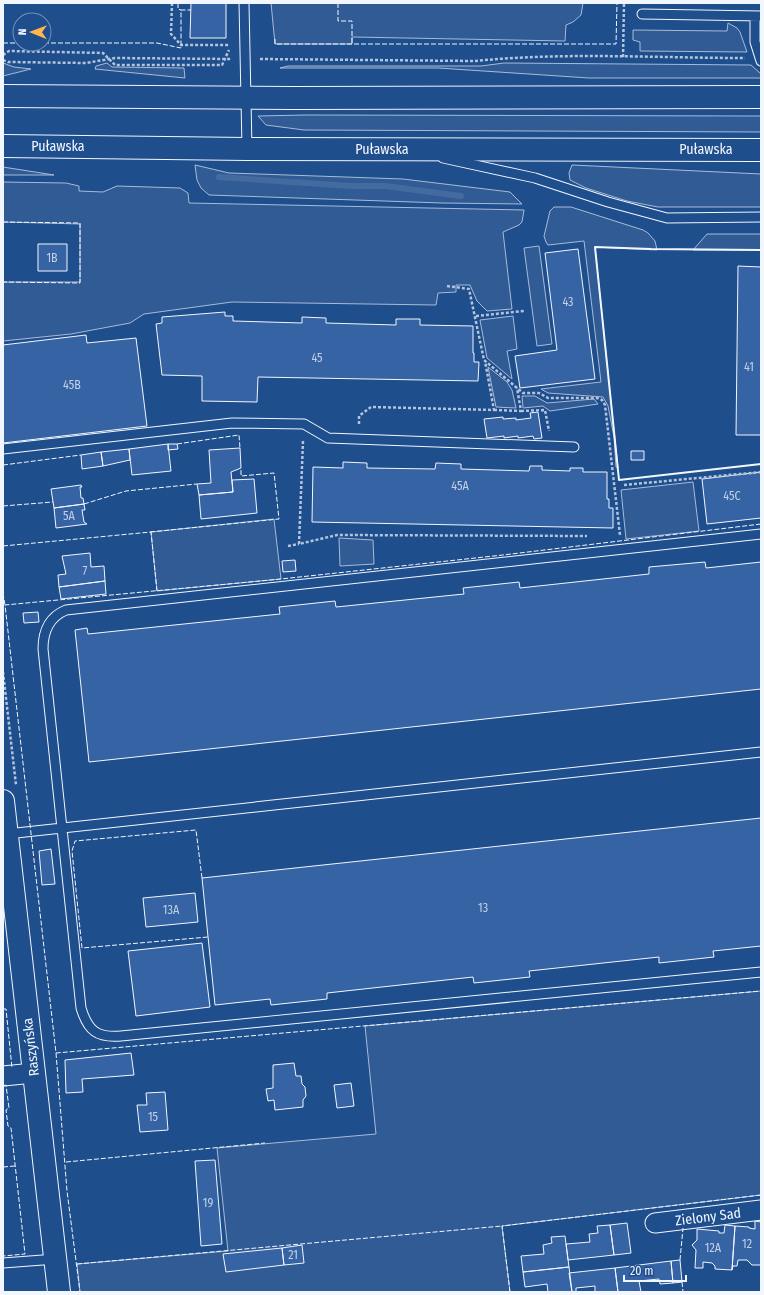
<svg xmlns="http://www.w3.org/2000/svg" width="764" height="1295" font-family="'Fira Sans Condensed',sans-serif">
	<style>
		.built { fill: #305b95; stroke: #a8bbd7 }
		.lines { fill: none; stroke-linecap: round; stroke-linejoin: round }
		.stream { stroke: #446ba0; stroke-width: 6 }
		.building { fill: #3563a3; stroke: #f2f6ff }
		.service-casing { stroke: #f2f6ff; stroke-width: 11 }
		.minor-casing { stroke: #f2f6ff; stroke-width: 21 }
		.tertiary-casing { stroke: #f2f6ff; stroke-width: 24 }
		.primary-casing { stroke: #f2f6ff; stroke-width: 24 }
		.path { stroke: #b3c4dc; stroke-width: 2.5; stroke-dasharray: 3 2; stroke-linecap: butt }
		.service { stroke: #1f4e8c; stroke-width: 9 }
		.minor { stroke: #1f4e8c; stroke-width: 19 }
		.tertiary { stroke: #1f4e8c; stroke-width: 22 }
		.primary { stroke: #1f4e8c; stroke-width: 22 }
		.fence { stroke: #f2f6ff; stroke-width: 1; stroke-dasharray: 5 2; stroke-linecap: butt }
		.wall { stroke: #f2f6ff; stroke-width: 2 }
		.labels { text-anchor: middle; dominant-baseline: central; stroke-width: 3; stroke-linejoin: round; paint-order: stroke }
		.number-label { font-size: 12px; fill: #c3d1e8 }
		.street-label { font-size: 14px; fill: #f2f6ff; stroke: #1f4e8c }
	</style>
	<rect width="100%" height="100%" fill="#1f4e8c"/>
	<!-- built -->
	<path class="built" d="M271,3h312l-2,12 -8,7 -7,3 -1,16 -213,-4v7h-77z
		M728,23l9,5 3,4 7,20 -107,-1v-9l-7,-2v-10l94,1z
		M3,63l11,4 17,2 -28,7z
		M107,63l5,4 72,1 1,10 -90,-9 1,-3z
		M504,63l247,2 10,9v4h-172l-151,-10h-158l8,-2h193z
		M305,115l456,1v16l-457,-2 -38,-5 -8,-9z
		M195,165l34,8 174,6 107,13 12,12 -80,-1 -233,-8 -8,-7 -4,-8z
		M572,165l189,9v33h-103l-31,-6 -41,-13 -16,-8 -1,-7z
		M3,167l51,8h-51z
		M3,182l63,1 13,3v5l24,1 14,-6 63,2 8,5 1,10 335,7 -2,12 -3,3 -16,7 9,77 -25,2 -10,-10 -7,-16h-14v7l-18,1 -2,12 -204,-3 -88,12 -14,9 -59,11 -68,7v-59h77v-58l-77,-2z
		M554,207h17l72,23 5,3 7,8 2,9 -62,-3 23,221 -2,-1 -2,-30 -6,-31 -5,-9 -55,-4 -7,-4 60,-7 -17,-141 -36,4 -2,-3 -2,-6 6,-25z
		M707,234h54v16h-68z
		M539,246l13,98 -15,2 -13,-98z
		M513,316l4,33 -10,2 5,28 -25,-21 -7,-38z
		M488,367l19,15 5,8 4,18 -20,-1z
		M522,396h13l12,7 47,-4 4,5 -48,7 -7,-5 -20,2z
		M693,482l6,49 -73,8 -5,-49z
		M274,519l7,60 -124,12 -6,-59z
		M339,538l34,2 1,24 -34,2z
		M761,991v204l-259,31 8,66h-430l-3,-28 151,-13 -11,-103 159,-14 -11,-108z"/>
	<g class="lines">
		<!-- stream -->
		<path class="stream" d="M219,177l132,9h34l76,10"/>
	</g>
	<!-- building -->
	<path class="building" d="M191,3h35v35h-36z
		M38,244h29v27h-29z
		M578,249l17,130 -75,9 -5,-32 42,-6 -12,-97z
		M738,266l23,1v168h-25z
		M225,312v4h8v5l69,2v-6l24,1v5l70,2v-6h24v6l53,1v27h1v9h5l-1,19 -220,-4 -1,25 -55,-1v-25l-40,-1 -6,-51 6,-1v-6z
		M86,335l1,8 49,-5 11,88 -144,17v-98z
		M538,412l4,26 -8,1 -1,-3 -15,2v-2l-14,2v-2l-17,2 -3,-19 19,-2v2l13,-1v2l15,-2 -1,-5z
		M168,444l3,27 -39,4 -3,-26z
		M168,444h9l1,5 -10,1z
		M240,448l1,20 -10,4 2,20 -34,3 -2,-11 14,-1 -2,-33z
		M129,449l1,11 -27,6 -2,-14z
		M631,451h13v9h-13z
		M101,452l2,14 -21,3 -1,-14z
		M343,462l24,1v5l68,1 1,-6 25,1v5l68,2 1,-5h12v4l28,1v-3h13v4h24v27h2v9h4v20l-301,-6 1,-55 30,1z
		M761,472v46l-54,6 -5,-45z
		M254,479l3,34 -56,6 -2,-24 34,-3 -1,-12z
		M81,485l1,2h-2l1,11h2l1,6 -30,4 -3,-19z
		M84,504l1,6h-3l2,12 3,2 -31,4 -2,-20z
		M90,553l1,14 13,-1 1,15 -46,6 -1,-12 8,-1 -4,-18z
		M295,560l1,11 -13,1 -1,-11z
		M705,562l1,6 55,-6v127l-672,73 -14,-132 12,-2 1,6 192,-20 -1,-7 56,-6 1,6 128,-13 -1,-6 56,-6 1,6 129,-14v-7z
		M105,581l1,13 -45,5 -2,-12z
		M38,612l1,10 -15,1 -1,-10z
		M761,818v128l-48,5 1,6 -55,6v-6l-130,14 1,6 -56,6 -1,-6 -146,16v6l-56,6 -1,-6 -55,6 -13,-127z
		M51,849l4,35 -13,1 -3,-34z
		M195,893l3,29 -52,5 -3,-29z
		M202,943l8,64 -74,9 -8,-65z
		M131,1053l3,22 -52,4 1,13 -17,1 -1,-33z
		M294,1063l2,13h5l1,8 3,3 1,9 -3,4v7l-28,3 -1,-10 -6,1 -2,-12 7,-1v-23z
		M351,1083l3,23 -17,2 -3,-23z
		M165,1092l3,38 -28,2 -3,-27h10l-1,-12z
		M215,1160l7,84 -21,2 -6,-85z
		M755,1221l6,1v43h-9l-5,-5h-9l-1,6h-4l-1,4 3,-44 14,1v1l6,1z
		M627,1223l4,30 -17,2 -4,-30z
		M610,1225l4,30 -46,5 -2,-16 24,-2 -1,-8 9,-1 -1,-7z
		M725,1225l10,1 -3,44 -17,-1v-3l-3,-3 -9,-1v6h-8l1,-18 -4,-5 5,-5v-11l22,2v2h5z
		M565,1236l4,31 -46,5 -2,-16 23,-2 -1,-9 9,-2 -1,-6z
		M302,1245l2,18 -20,2 -2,-17z
		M282,1248l2,17 -58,7 -3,-18z
		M680,1260l2,22 -9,1 -2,-22z
		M671,1261l2,22 -13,1 -1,-5 -20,2 2,11h-23l-3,-24z
		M569,1267l3,25h-24l-1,-8 -22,3 -2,-15z
		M615,1268l3,24h-23v-6l-19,2v4h-4l-3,-19z"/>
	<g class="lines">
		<!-- service casing -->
		<g class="service-casing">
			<path id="service" d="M244,3l3,146
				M642,14l119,2
				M755,16v26l6,19
				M443,158l92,20 73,24 59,16 94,-1
				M3,449l229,-26 72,1 24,14 246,9
				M761,534l-695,76c-17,7 -23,21 -23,39l38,359c7,23 16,30 40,28l640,-64
				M7,834l754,-82
				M3,1263l53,-4"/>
		</g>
		<!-- minor casing -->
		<g class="minor-casing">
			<path id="minor" d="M3,1076l31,-3
				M655,1223l106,-13"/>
		</g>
		<!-- tertiary casing -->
		<g class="tertiary-casing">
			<path id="tertiary" d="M3,801l56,491"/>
		</g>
		<!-- primary casing -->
		<g class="primary-casing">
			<path id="primary" d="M3,96l290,2 468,-1
				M3,146l244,3 514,1"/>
		</g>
		<!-- path -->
		<path class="path" d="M172,3l-1,31 10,11h48
			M3,55l6,-4 94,2 12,12h107l7,-15
			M623,57l1,-54
			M260,59l215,2c89,-9 180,-3 270,-3
			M3,60l5,2 78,1 29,-5 116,1
			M447,286l22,3 15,71 39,33h16l9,5h49l5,2 3,5 15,130
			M476,316l48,-5
			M494,410l27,1 -4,-23
			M521,411l24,-1 4,21
			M359,424v-8l12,-9 123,3 -9,-49
			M303,441l-4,103 38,-9 250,1
			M624,485l137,-13
			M288,546l11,-2
			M3,672l13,113"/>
		<!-- service -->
		<use href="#service" class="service"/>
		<!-- minor -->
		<use href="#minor" class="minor"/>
		<!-- tertiary -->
		<use href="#tertiary" class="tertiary"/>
		<!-- primary -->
		<use href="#primary" class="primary"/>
		<!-- fence -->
		<path class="fence" d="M178,3v6l3,1
			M338,3v18h14v23
			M275,39v5h341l1,-41
			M3,43h17
			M44,43h113l24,5v-38h10
			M3,222l77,1v60l-77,-1
			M177,444l62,-9 1,13
			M3,465l78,-10
			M84,504l42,-13 71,-7
			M3,506l50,-4
			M761,524l-258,31 -222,24 -276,26 51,448 705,-62
			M150,532l129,-13 -5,-46 -33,3v-8
			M3,546l148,-14 6,59
			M3,593l2,12
			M202,878l-6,-48 -121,11 -3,10 10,97 126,-11
			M3,1009h3l6,59
			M56,1053l11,138 13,101
			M3,1086l3,-1 3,23 -3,2 2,16 3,2 14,126 -22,2
			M66,1162l199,-19
			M3,1167l12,-1
			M680,1260l3,-32
			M77,1264l425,-38
			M682,1282l1,10
			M510,1292l-8,-66 259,-31"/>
		<!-- wall -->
		<path class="wall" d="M761,250l-110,-1 -56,-2 24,233 142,-16"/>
	</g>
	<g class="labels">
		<!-- number labels -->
		<g class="number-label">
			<text x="52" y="258">1B</text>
			<text x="568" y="302">43</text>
			<text x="317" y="358">45</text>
			<text x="749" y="367">41</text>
			<text x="72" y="385">45B</text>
			<text x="460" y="486">45A</text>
			<text x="732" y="496">45C</text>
			<text x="69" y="516">5A</text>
			<text x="85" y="571">7</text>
			<text x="483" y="908">13</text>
			<text x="171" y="910">13A</text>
			<text x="153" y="1117">15</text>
			<text x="208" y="1203">19</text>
			<text x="747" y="1244">12</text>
			<text x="713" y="1248">12A</text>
			<text x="293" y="1255">21</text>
		</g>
		<!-- street labels -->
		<g class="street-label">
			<text x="58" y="146">Puławska</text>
			<text x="382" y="149">Puławska</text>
			<text x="706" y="149">Puławska</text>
			<text transform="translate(31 1047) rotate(-97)">Raszyńska</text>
			<text transform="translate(708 1217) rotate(-7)">Zielony Sad</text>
		</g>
	</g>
	<!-- border -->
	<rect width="764" height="1295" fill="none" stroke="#f2f6ff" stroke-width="8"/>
	<!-- north arrow -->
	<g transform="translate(32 32) rotate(271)"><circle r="19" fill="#1f4e8c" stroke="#7391ba"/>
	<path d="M0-3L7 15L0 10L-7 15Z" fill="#ffb74d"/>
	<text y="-6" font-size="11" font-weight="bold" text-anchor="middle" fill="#f2f6ff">N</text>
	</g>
	<!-- scale -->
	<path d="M624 1275v6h62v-6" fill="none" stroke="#f2f6ff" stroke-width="2"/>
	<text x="630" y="1275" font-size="12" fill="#f2f6ff" stroke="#1f4e8c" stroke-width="3" paint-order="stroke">20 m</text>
</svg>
